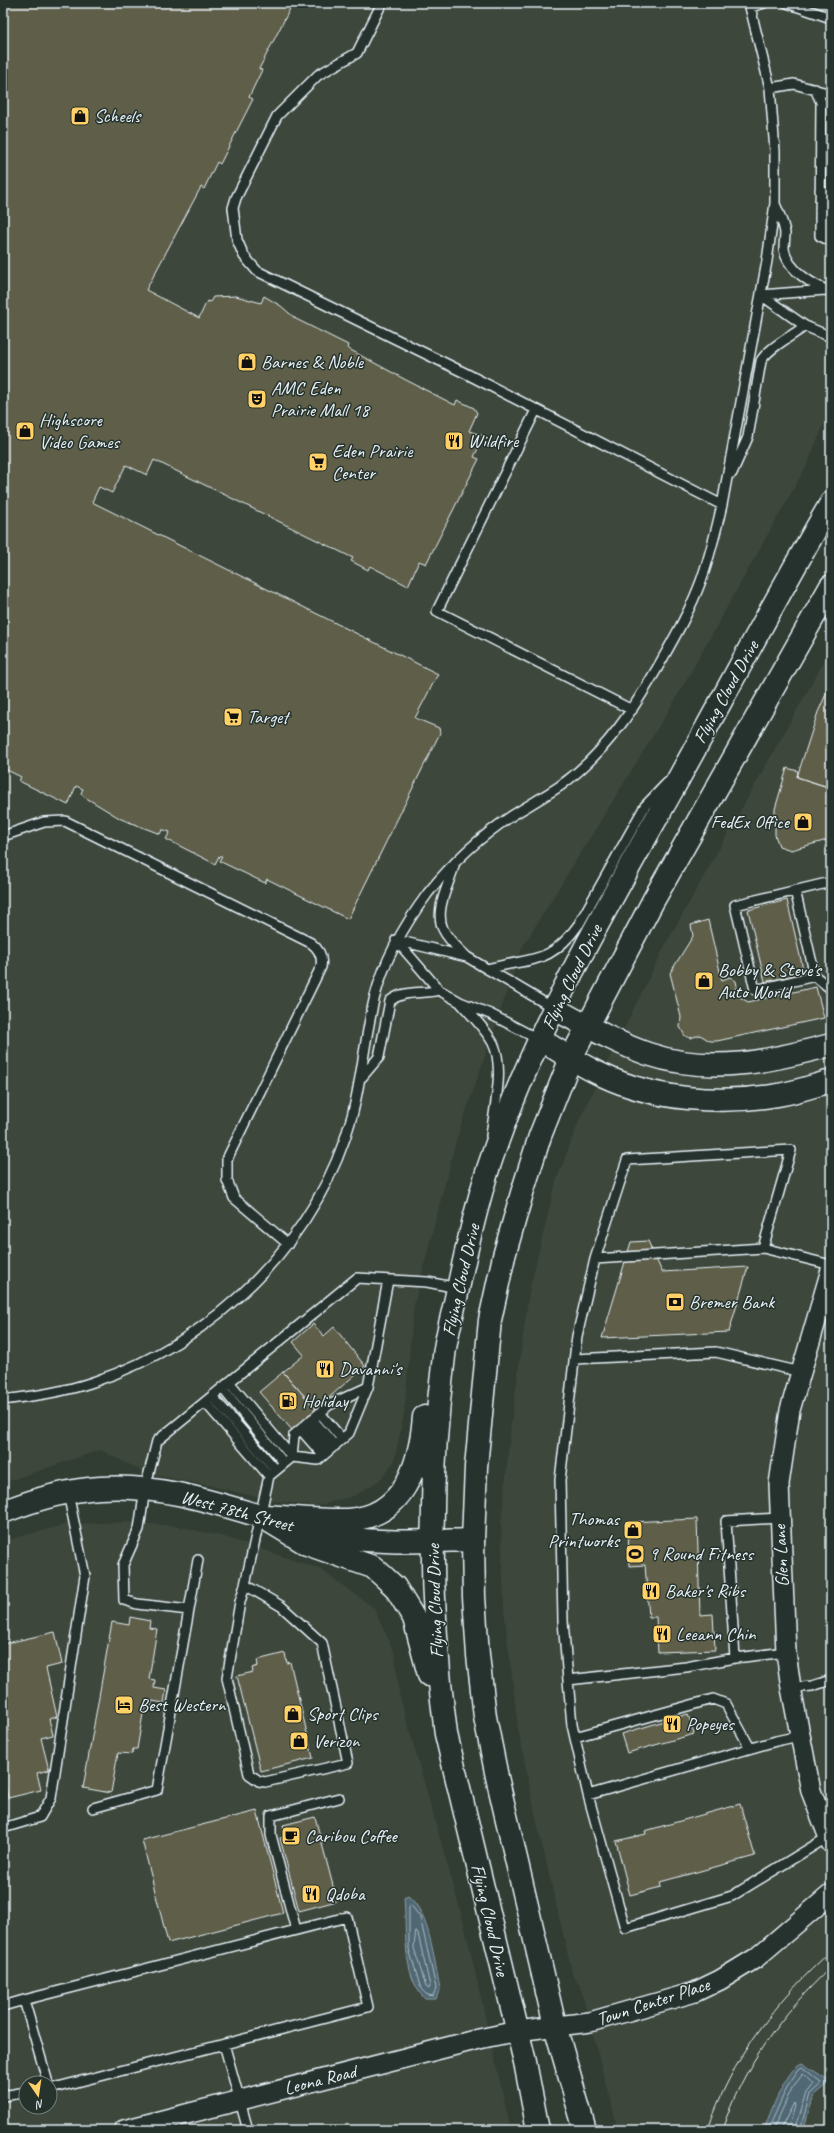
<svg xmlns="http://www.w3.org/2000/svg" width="834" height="2133" font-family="Caveat,sans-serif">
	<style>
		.built { fill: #3e463a; fill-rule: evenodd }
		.water { fill: #4f6773; stroke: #8c9ea8 }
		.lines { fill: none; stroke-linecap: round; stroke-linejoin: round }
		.shore { stroke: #abbac3; stroke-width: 1 }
		.building { fill: #5e5e49; stroke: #e8f1f8 }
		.lane-casing { stroke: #e8f1f8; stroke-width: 12 }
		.street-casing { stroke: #e8f1f8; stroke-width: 22 }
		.secondary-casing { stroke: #e8f1f8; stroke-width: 25 }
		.primary-casing { stroke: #e8f1f8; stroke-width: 25 }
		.lane { stroke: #26332d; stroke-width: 9 }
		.street { stroke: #26332d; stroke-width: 19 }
		.secondary { stroke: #26332d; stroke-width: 22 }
		.primary { stroke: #26332d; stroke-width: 22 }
		.tram { stroke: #e8f1f8; stroke-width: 1 }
		.labels { text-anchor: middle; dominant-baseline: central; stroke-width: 3; stroke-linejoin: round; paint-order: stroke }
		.poi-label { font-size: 19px; fill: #e8f1f8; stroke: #26332d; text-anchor: start }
		.street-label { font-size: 19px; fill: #e8f1f8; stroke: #26332d }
	</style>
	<rect width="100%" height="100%" fill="#313c33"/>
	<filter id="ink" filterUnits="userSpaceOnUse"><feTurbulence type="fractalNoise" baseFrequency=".025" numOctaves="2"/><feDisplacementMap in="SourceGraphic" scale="8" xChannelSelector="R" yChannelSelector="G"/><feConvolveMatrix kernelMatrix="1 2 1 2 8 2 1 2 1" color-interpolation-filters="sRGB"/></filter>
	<g filter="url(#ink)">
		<!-- built -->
		<path class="built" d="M3,3h828v405l-24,57 -133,237 -152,246 -66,193 -42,164 -10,110 -10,47 -15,19 -25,15 -37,10 -44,-5 -62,-15 -63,-12 -48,-24 -97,33z
			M831,649v1481h-213l-38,-144 -7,-9 -37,-158 -18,-90 -14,-119 -3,-86 10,-100 18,-133 27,-110 24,-63 84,-171z
			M127,1522l50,4 48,11 95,32 54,39 21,46 4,39 65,230 47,207h-508v-589l64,-17zM26,2083h24v24h-24z"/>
		<!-- water -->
		<path class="water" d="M408,1896c22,17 26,65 32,92l-4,11h-11c-24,-25 -18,-70 -21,-101z
			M802,2063l26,17v4l-14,12 -11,34h-39c5,-15 23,-62 38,-67z"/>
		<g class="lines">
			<!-- shore -->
			<path class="shore" d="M411,1905l9,12 16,71 -3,8 -6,-1 -6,-6 -12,-40v-42z
				M416,1932l2,2 12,52 -1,3 -3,-2 -12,-39z
				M768,2130l20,-45 11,-16 3,-2 20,16 -12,11 -10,36
				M773,2130l19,-42 11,-14 10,10 -7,9 -12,37
				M780,2130l14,-27 1,3 -7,24"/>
		</g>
		<!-- building -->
		<path class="building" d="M3,3h290l-34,66 3,1 -13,27 4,2 -33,65 -3,-2 -13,27 -3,-2 -55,103 53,28 8,-17 3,1 3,-5 23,-1 25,7 3,-7 17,10 15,13 52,26 -1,3 59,32 49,25 2,-5 17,8 3,5 -8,18 15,5 -10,21 5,2 -53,105 -7,-3 -11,25 -38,-20 -2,4 -17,-9 2,-3 -199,-98 -7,15 -21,-10 -14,28 -13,-6 -7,15 346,172 -23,44 24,10 1,5 -92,186 -81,-40 -2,4 -46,-22 3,-5h-3l-4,8 -49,-25 4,-7 -6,-2h-2l-2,4 -39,-15 -38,-23 -2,-3 2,-4 -7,-3 -8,19 -49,-24 2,-4 -18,-9z
			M831,683v105l-34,-11 21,-65z
			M787,768l11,3 -1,6 34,11v51l-40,11 -12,-4 -4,-11v-26z
			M787,900l17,73 -39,9 -17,-72z
			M708,920l14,60 8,-3 6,4 1,5 -4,7 15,9 68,-15 8,31 -107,23h-7l-10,-6 -10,3 -5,-2 -5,-9 1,-10 -11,-44 23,-37 -2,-11z
			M648,1241l14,31 86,-5 -19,65 -127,6 29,-96z
			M313,1324l11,12 10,-9 31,39 -49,43 -33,-37 21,-17 -11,-13z
			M283,1372l33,37 -24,21 -33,-38z
			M697,1519l3,96 13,-1 2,36 -57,2 -2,-35h-7l-4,-52 -16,1 -1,-44z
			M130,1617l20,4 -1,7 8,1 -8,50 6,1 -1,8 12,2 -2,13 -12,-2 -1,8 -7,-1 -7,41h-4l-1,5 -14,-1 -7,40 -28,-5 29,-166 17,3z
			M55,1632l7,32 -16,4 11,49 -8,2 4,16 -12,3 8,32 -12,3 4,17 -33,8 -5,-22v-132z
			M285,1653l2,10 3,-1 23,96 -52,13 -24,-95 16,-4 -1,-4 6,-2 -1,-6z
			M688,1714l6,20 -67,19 -6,-19z
			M740,1804l15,52 -95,26 1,5 -31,8 -14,-54 30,-7 -1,-3z
			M257,1811l26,102 -115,30 -26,-103z
			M315,1817l22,84 -38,10 -19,-73 6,-1 -3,-12z"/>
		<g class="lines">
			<!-- lane casing -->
			<g class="lane-casing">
				<path id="lane" d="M382,3l-25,50 -39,22 -41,41 -41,82 -3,10 4,32 7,16 13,15 210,103 255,131
					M787,3l44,15
					M751,7l13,-4
					M770,88l24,-4 37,10
					M815,89l6,13 -1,134 11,5
					M820,190l11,5
					M820,200l11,5
					M776,206c3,8 8,18 9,27 0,5 -1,10 -1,16 3,21 29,36 47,43
					M820,209l11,5
					M820,218l11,5
					M820,227l11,5
					M761,295l44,31 26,11
					M761,295l64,-5
					M536,410l-99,201 195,99
					M732,473l16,-36 13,-76c7,-13 31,-25 44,-35
					M3,836l41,-14 21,-1 246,122c8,6 12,14 10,24l-94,192v21l7,18 54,46
					M454,866c-5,18 -20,44 -11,63 5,11 16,20 24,28
					M795,890l20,86 16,13
					M396,940l43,50 21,12 30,12 50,26
					M396,940l71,17 88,52
					M487,969c45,-12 62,-3 92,-45l66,-118 22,-23
					M815,976l-60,14 -20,-85 96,-23
					M460,1002c11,13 25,26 33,41 12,25 1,65 -2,93
					M362,1077l17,-20 11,-56c15,-12 32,-6 49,-11
					M595,1259l168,-11
					M574,1359l142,-7 85,20
					M229,1382l63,75
					M222,1388l62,75
					M212,1396l64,74
					M3,1400c30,-4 61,-8 90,-18 122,-41 224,-140 259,-266 10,-39 13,-80 23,-120 10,-38 30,-72 53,-103 24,-30 53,-57 85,-78 16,-10 32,-19 47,-29 46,-33 76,-80 103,-128 14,-25 28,-50 38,-77 9,-25 15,-50 21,-76l45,-244 8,-58v-52l-5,-63 -21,-85
					M205,1402l64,74
					M320,1413l22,26
					M312,1419l23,27
					M307,1424l22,26
					M301,1430l22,25
					M292,1457l2,-22 35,-30 39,-18
					M245,1585l-5,17 -13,76 22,96 10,7 6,1 83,-19 -26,-120 -41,-37 -36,-21 24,-109 23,-19 26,3 31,-27 19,-46 20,-107
					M189,1610l9,-50
					M735,1658l-9,-137 54,-3
					M568,1680l118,-13 49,-9 51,-6
					M791,1688l21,-2 19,-6
					M799,1736l-23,5 -188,54 -16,-70 -4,-45 -5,-59 -3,-141 17,-144 18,-77 32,-99 164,-10 -28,98 68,17
					M575,1737l138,-38 13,5 24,44
					M588,1795l37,133 107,-32 96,-59
					M93,1808l64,-18 32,-180 -52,-6 -13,-4 -1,-35 16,-36 6,-40 12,-48 200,-163 70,4 31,6
					M3,1828l37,-11 11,-19 34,-222 -17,-83
					M296,1930l-25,-95v-19l68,-18
					M3,2006l21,-6
					M224,2044l24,86
					M48,2083l-24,-83 323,-83 21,90 -318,82
					M3,2096l23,-4"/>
			</g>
			<!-- street casing -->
			<g class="street-casing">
				<path id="street" d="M831,1270l-41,140 -11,74 7,168 5,36 20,103 20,52
					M124,2130l355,-91 38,-8 73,-9 105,-30 25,-12 36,-22 75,-64"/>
			</g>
			<!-- secondary casing -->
			<g class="secondary-casing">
				<path id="secondary" d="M555,1009c30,16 61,34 93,45 63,21 122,7 183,-9
					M541,1040c20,12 39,25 61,35 53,25 118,30 176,20 18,-3 35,-9 53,-14
					M3,1512c30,-12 64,-22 97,-24 83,-6 160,34 240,49 44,7 89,4 133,3"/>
			</g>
			<!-- primary casing -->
			<g class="primary-casing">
				<path id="primary" d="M261,1516l46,28 66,23 10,9 12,11 19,31 15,57
					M262,1516c29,1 58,5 86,4 57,-3 72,-57 76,-103
					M538,2130l-13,-68 -79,-328c-17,-125 -18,-252 -2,-378 2,-19 8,-39 12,-58 9,-43 19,-87 32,-129 43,-132 114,-254 182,-375 54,-97 105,-195 161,-291
					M585,2130l-30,-104 -58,-249 -12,-60 -7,-62 -4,-58 -1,-57 3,-73 14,-147 14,-64 18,-63 18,-57 31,-78 82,-157 178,-315"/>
			</g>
			<!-- lane -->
			<use href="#lane" class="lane"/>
			<!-- street -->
			<use href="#street" class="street"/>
			<!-- secondary -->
			<use href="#secondary" class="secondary"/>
			<!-- primary -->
			<use href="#primary" class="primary"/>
			<!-- tram -->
			<path class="tram" d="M708,2130c22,-70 69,-130 123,-179
				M722,2130c21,-64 60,-117 109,-163"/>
		</g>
	</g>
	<!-- icons -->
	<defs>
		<g id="shop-square" transform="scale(1)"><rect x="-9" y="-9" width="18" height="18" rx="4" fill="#ffd166" stroke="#26332d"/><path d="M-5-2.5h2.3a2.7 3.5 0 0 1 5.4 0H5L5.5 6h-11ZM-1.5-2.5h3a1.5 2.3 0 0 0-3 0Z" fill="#111"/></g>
		<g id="theatre-square" transform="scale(1)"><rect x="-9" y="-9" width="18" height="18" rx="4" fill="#ffd166" stroke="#26332d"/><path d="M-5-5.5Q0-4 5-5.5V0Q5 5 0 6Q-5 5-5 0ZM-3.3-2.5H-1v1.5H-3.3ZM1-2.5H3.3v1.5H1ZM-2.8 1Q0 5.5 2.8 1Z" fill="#111"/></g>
		<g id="restaurant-square" transform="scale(1)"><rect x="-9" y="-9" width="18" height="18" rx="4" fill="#ffd166" stroke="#26332d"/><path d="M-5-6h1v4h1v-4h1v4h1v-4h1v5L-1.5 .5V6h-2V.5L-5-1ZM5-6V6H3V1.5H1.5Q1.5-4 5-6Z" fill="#111"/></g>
		<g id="supermarket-square" transform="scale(1)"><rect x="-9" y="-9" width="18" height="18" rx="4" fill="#ffd166" stroke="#26332d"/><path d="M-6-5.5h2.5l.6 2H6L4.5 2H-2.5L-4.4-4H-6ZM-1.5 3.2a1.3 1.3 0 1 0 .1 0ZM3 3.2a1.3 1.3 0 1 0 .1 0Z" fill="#111"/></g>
		<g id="bank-square" transform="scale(1)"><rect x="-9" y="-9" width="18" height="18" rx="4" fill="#ffd166" stroke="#26332d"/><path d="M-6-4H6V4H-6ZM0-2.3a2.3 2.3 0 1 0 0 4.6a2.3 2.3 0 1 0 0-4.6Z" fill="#111"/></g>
		<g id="fuel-square" transform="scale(1)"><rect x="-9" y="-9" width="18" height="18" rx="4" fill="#ffd166" stroke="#26332d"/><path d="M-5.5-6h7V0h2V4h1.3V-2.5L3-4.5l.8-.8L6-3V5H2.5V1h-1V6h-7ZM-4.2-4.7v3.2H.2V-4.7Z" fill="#111"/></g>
		<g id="stadium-square" transform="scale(1)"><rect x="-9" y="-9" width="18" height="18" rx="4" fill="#ffd166" stroke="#26332d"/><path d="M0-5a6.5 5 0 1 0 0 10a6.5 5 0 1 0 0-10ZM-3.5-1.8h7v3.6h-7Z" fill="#111"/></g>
		<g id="hotel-square" transform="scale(1)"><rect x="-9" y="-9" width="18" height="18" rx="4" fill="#ffd166" stroke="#26332d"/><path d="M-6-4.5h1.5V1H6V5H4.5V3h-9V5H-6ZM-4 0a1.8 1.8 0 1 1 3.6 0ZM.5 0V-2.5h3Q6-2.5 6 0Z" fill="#111"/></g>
		<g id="cafe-square" transform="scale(1)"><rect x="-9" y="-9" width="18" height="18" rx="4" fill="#ffd166" stroke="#26332d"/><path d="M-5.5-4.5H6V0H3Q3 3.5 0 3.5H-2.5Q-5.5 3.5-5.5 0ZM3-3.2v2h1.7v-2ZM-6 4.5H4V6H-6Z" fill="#111"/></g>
	</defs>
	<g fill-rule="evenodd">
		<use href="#shop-square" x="80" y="116"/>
		<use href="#shop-square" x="247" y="362"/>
		<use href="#theatre-square" x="257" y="399"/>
		<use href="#shop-square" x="25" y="431"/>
		<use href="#restaurant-square" x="454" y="441"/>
		<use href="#supermarket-square" x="318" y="462"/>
		<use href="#supermarket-square" x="233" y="717"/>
		<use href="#shop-square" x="803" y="822"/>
		<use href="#shop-square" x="704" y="981"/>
		<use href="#bank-square" x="675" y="1302"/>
		<use href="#restaurant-square" x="325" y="1369"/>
		<use href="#fuel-square" x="288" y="1401"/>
		<use href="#shop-square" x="633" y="1530"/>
		<use href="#stadium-square" x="635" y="1554"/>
		<use href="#restaurant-square" x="651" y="1591"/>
		<use href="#restaurant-square" x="662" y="1634"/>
		<use href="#hotel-square" x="124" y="1705"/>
		<use href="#shop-square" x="293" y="1714"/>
		<use href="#restaurant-square" x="672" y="1724"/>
		<use href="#shop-square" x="299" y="1741"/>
		<use href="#cafe-square" x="291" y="1836"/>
		<use href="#restaurant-square" x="311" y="1894"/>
	</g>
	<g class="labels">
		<!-- poi labels -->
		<g class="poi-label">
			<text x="94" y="116">Scheels</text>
			<text x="261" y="362">Barnes &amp; Noble</text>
			<text x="271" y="388">AMC Eden<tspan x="271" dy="22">Prairie Mall 18</tspan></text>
			<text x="39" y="420">Highscore<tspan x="39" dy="22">Video Games</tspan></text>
			<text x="468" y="441">Wildfire</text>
			<text x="332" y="451">Eden Prairie<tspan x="332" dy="22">Center</tspan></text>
			<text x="247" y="717">Target</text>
			<text x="789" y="822" text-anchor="end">FedEx Office</text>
			<text x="718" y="970">Bobby &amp; Steve's<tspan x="718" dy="22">Auto World</tspan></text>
			<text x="689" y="1302">Bremer Bank</text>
			<text x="339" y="1369">Davanni's</text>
			<text x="302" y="1401">Holiday</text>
			<text x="619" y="1519" text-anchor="end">Thomas<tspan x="619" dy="22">Printworks</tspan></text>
			<text x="649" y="1554">9 Round Fitness</text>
			<text x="665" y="1591">Baker's Ribs</text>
			<text x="676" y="1634">Leeann Chin</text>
			<text x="138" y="1705">Best Western</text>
			<text x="307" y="1714">Sport Clips</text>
			<text x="686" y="1724">Popeyes</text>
			<text x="313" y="1741">Verizon</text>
			<text x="305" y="1836">Caribou Coffee</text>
			<text x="325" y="1894">Qdoba</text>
		</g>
		<!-- street labels -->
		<g class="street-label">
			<text transform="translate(726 692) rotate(-61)">Flying Cloud Drive</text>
			<text transform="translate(572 977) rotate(-64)">Flying Cloud Drive</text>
			<text transform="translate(461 1280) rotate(-77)">Flying Cloud Drive</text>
			<text transform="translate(237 1511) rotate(15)">West 78th Street</text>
			<text transform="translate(781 1556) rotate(-93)">Glen Lane</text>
			<text transform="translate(435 1601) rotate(-92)">Flying Cloud Drive</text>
			<text transform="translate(490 1920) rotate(77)">Flying Cloud Drive</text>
			<text transform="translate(653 2002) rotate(-18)">Town Center Place</text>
			<text transform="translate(320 2080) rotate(-14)">Leona Road</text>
		</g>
	</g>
	<!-- margin -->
	<rect width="834" height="2133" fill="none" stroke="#26332d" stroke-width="16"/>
	<rect x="8" y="8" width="818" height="2117" fill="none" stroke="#e8f1f8" stroke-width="1.5" filter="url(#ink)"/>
	<!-- north arrow -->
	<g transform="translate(38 2095) rotate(167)"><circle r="19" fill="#26332d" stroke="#747f7e"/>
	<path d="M0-3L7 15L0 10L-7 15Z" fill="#ffd166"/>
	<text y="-6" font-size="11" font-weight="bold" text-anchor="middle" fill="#e8f1f8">N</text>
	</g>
</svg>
